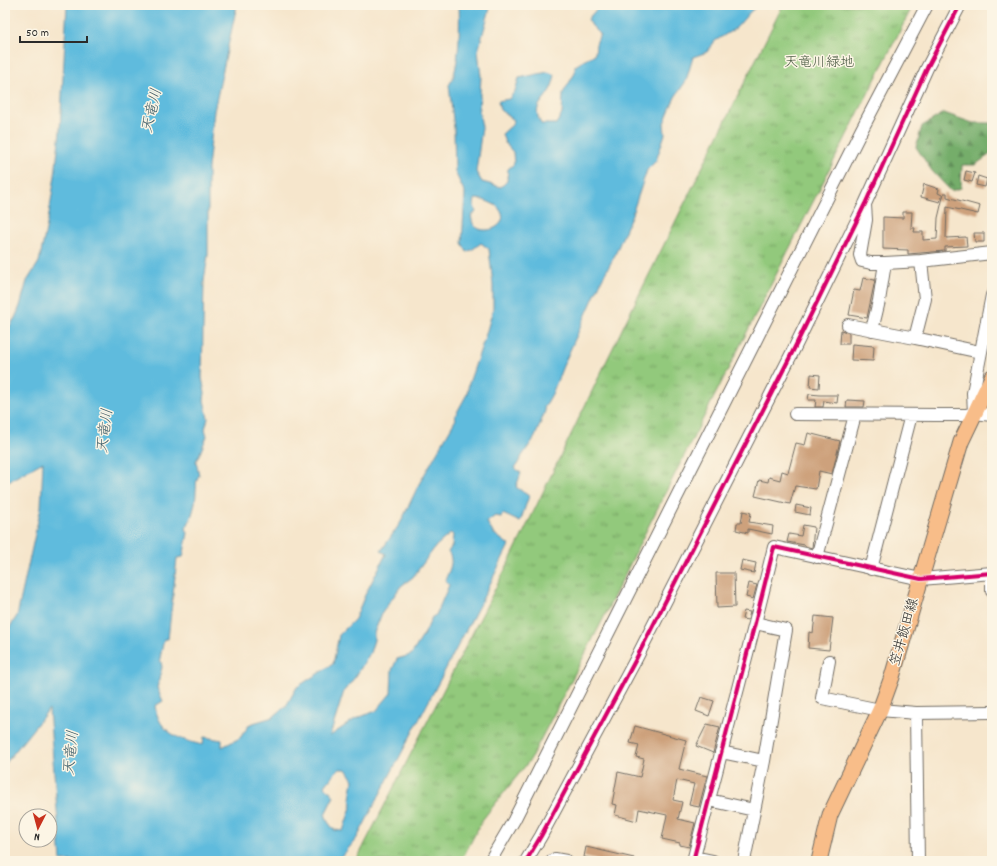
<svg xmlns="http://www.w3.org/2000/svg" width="997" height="866" font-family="Dekko,'Klee One',sans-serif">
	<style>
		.forest { fill: url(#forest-firs); stroke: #506c4b }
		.park { fill: url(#park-tufts); stroke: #5e7a53 }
		.water { fill: #5fbbdd; stroke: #457384; fill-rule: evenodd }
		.building { fill: #cda17c }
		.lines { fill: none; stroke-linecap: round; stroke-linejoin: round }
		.minor-casing { stroke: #726c63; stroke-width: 14 }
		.major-casing { stroke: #726c63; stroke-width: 17 }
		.minor { stroke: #fff; stroke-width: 12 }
		.major { stroke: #f8bd89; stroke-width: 15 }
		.cycleway-casing { stroke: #fcf5e5; stroke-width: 6 }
		.cycleway { stroke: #d6006c; stroke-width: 4 }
		.labels { text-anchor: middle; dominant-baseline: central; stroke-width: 3; stroke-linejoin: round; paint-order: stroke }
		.park-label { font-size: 14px; fill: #4a5a43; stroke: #fcf5e5 }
		.street-label { font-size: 14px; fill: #2b2b2b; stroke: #fcf5e5 }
		.water-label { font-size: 15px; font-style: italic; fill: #3d5d69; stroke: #fcf5e5 }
	</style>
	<defs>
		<pattern id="forest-firs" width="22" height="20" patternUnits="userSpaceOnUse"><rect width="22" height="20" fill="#75ad6b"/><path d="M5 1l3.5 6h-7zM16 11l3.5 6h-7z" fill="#608d58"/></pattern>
		<pattern id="park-tufts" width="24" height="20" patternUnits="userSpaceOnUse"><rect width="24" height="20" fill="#92c97b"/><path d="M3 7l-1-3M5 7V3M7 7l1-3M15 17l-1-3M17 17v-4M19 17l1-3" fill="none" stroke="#77a365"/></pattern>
	</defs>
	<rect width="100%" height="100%" fill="#fcf5e5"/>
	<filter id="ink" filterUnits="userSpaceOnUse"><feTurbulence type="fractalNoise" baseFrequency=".025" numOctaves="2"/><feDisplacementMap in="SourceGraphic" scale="8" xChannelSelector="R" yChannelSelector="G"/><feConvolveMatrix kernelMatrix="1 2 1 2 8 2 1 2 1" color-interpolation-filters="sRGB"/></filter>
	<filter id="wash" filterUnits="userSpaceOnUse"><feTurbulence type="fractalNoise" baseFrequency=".012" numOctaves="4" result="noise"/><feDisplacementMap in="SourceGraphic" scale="16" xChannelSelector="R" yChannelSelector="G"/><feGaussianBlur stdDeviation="0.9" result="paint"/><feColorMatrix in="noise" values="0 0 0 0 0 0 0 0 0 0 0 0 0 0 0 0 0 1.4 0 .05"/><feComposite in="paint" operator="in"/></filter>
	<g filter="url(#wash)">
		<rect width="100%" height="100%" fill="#f6e6cc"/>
		<!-- forest -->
		<path class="forest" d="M944,113l29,10h19v30l-17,12h-13l-1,23 -10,3 -19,-20 -16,-24 6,-21z"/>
		<!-- park -->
		<path class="park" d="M783,5h130l-264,520 -48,98 -71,137 -47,59 -22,42h-105l158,-309 111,-229z"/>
		<!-- water -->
		<path class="water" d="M67,5h170l-23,106 -6,57v87l-4,26 -2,97 3,15 -1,7 4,18 -3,11 2,7 -7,17 -4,8 3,14c-4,8 -2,8 -3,16 0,12 -4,27 -10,37l2,5 -5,24 -6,1 -9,81h-4l-4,19 2,9 -5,21 6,13 -8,5c4,27 25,34 48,39l1,-8 18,3v7l18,-9 10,-14 23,-7 13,-11 11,-19 36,-23 6,-29 16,-16 10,-24 21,-41 -5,-3 20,-29 18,-38 37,-65 -1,-3 12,-22 2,-11 17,-49 7,-25v-24l-4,-36 -8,-6 -8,6 -6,3 -5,-9 3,-50 -10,-21 -1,-44 -5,-43c11,-14 11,-61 10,-80h32l-13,46 3,25 -2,35 3,16 -6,45 6,10 19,5 6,-6 1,-12 6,-5 -1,-12 -8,-9 -3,-9 10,-9 2,-5 -14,-10 -2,-9 11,-2 6,-8 4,-13 29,-6 7,3c-1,4 -2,9 -4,13 -7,15 -20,17 -10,36h15l6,-10 1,-21 12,-20v-7l20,-12 1,-10 4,-10 -8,-8 -4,-7 12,-14h158l-8,7 -14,16 -21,13 -8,11 -14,5 -7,24 -11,16 -11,26 1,11 -9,27 -9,9 -16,47 -17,40 -12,22 -39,87 -11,28 -8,14 1,3 -10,26 -13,19 -7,12 6,5 -5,14 13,9 -9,26 -17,-8 -2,3 -6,-1 -8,6 6,11 16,12 -24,49 -128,244 -19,23h-277l-12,-152 -44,55v-130l12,-18 24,-109 2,-45 -38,21v-150l10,-15 5,-12 7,-25 12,-19 9,-42 7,-44 5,-45zM475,199c7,0 12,2 18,5 3,1 5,3 7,6 11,16 -17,27 -26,15 -2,-2 -2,-6 -3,-9l5,-4 -2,-6zM451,533l2,2 -1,11 -4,6c7,9 1,19 -3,28l4,5 -13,30 -4,2 -6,14 -15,24 -14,4 -5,11 -1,23 -15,18 -21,8 -25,17 14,-45 12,-15 14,-23 4,-13v-7l8,-20 19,-27 12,-9 23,-31zM338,769h8l7,11 -3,19 2,5 -9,27 -9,-1 -6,-8 -3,-8 9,-18 -9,-10z"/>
		<g id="blocks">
			<!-- building -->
			<path class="building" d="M966,171l9,2 -3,9 -8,-2z
				M978,176l9,3 -2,8 -9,-2z
				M924,184l15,5 -1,4 4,2 -2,7 -19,-5z
				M944,193h3v4l33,9 -2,8 -31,-7 -1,31 20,-1 1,9 -22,1v4l-37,3v-4l-25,-1v-32l20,1v-6h9l-1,16h4l-1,4h9v8l14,-1 1,-21z
				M974,233h10v9h-9z
				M863,278l12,2 -8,38 -18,-3 5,-25 6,1z
				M841,330l8,3v11h-9z
				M852,344l22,2 -1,15 -22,-1z
				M811,374l9,1 -1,13 -9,-1z
				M809,394l11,1h18l-1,8 -13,-2 -1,6h-8l1,-7h-8z
				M847,400l18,1 -1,6h-18z
				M808,433l32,8 -8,33 -13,-3 -3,18 -21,-3 -5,18 -35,-8 4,-16 9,2 1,-5 11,3 2,-9 6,2 8,-30 9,2z
				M796,505l15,3 -1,7 -15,-3z
				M743,511l8,2 -2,9 24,4 -1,8 -24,-5v4l-12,-3 1,-7h4z
				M803,525l11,2 -2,21 -7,-2v-1l-18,-3 2,-8 12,2z
				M742,560l14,3 -2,10 -14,-3z
				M716,573h18l1,34 -18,1z
				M749,583l8,2 -4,14 -7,-2z
				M744,611l6,1 -2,8 -6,-1z
				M815,616l18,2 -4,32 -21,-2 1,-16 4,1z
				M701,697l13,4 -5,15 -13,-5z
				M707,724l13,3 -7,26 -17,-7z
				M635,726l51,14 -7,29 28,7 -8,31 -10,-2 5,-21 -17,-4 -4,20 9,2 -4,17 17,4 -6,24 -9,-2v-2l-18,-4 5,-24 -28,-6 -2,12 -22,-6 2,-10 -5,-1 6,-32 22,5 4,-18 -8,-2 3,-12 -9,-2z
				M586,847l48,11v3h-34l-16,-4z"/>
		</g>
	</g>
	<g filter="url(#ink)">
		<use href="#blocks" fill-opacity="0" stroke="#726c63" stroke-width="1"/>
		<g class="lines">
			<!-- minor casing -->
			<g class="minor-casing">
				<path id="minor" d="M865,205l1,15 -6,35 2,6 9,2h14
					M848,325l67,13 10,-39 -4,-38 71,-8
					M872,330l7,-29 6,-38 36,-2
					M915,338l65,14
					M974,413l-1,-20 19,-98
					M795,414l142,1h29l8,-2 18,2
					M817,557l38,-142
					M871,569l40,-154
					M829,661l-7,37 58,12 36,3 76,-1
					M916,713l2,148
					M721,752l43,9
					M709,800l45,10
					M694,857l19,4
					M490,861l24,-41 347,-689 66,-126
					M526,861l15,-25 95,-177 156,-306 73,-149 62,-136 33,-63
					M552,861l3,-2 11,2
					M693,861l62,-238 19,-76 147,32 71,-6v18
					M744,861l20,-100 22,-131 -31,-7"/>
			</g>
			<!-- major casing -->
			<g class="major-casing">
				<path id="major" d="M819,861l11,-46 50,-105 12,-33 69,-235 31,-65"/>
			</g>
			<!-- minor -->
			<use href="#minor" class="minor"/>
			<!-- major -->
			<use href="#major" class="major"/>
			<!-- cycleway casing -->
			<g class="cycleway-casing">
				<path id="cycleway" d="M526,861l15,-25 95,-177 156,-306 73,-149 62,-136 33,-63
					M693,861l62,-238 19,-76 147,32 71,-6v18"/>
			</g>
			<!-- cycleway -->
			<use href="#cycleway" class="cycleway"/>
		</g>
	</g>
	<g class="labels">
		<!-- park labels -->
		<g class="park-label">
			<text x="819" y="63">天竜川緑地</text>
		</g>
		<!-- street labels -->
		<g class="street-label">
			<text transform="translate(905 632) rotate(-74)">笠井飯田線</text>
		</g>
		<!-- water labels -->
		<g class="water-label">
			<text transform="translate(153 111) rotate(-77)">天竜川</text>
			<text transform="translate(106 431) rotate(-83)">天竜川</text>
			<text transform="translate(72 753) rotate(-84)">天竜川</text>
		</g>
	</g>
	<!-- margin -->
	<rect width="997" height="866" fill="none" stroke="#fcf5e5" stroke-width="20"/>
	<!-- north arrow -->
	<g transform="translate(38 828) rotate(186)"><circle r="19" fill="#fcf5e5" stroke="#a8a49b"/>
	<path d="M0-3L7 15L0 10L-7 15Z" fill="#c8321e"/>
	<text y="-6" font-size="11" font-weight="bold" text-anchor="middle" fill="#2b2b2b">N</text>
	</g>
	<!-- scale -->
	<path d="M20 36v6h67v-6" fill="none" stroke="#2b2b2b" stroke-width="2"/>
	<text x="26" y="36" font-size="12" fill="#2b2b2b" stroke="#fcf5e5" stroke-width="3" paint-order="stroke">50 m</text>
</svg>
